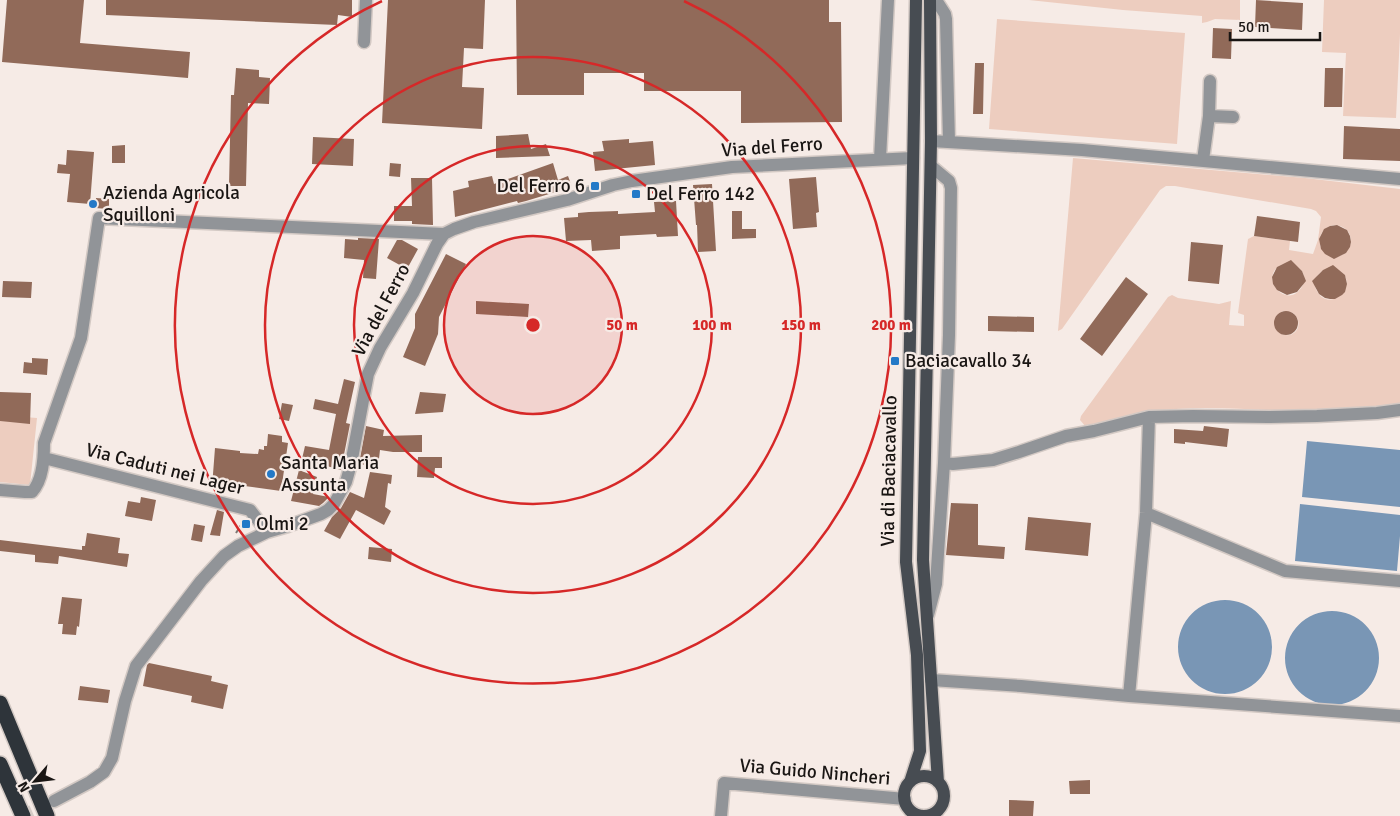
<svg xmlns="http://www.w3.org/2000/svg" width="1400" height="816" font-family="Signika,sans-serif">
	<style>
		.green { fill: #edcdbf; fill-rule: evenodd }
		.water { fill: #7996b5 }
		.building { fill: #916a59 }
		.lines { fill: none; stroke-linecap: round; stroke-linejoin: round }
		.minor-tunnel { stroke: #d5cbc6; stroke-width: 12; stroke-dasharray: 12 6; stroke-linecap: butt }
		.minor-casing { stroke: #d3c9c4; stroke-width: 15 }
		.major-casing { stroke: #d3c9c4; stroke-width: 15 }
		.highway-casing { stroke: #d3c9c4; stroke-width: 18 }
		.path { stroke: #7d7672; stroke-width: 2; stroke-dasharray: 5 2.5; stroke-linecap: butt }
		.minor { stroke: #919498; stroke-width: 12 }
		.major { stroke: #474c52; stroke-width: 12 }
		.highway { stroke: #2e343a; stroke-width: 15 }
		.ring { fill: none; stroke: #d62828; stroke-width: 2.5 }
		.poi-dot { fill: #2479c7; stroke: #f6ebe6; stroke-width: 2 }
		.labels { text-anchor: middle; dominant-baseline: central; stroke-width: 4.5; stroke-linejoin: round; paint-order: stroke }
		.street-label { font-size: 19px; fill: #191513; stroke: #f6ebe6 }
		.poi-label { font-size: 19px; fill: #191513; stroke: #f6ebe6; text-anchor: start }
		.centre { fill: #d62828; stroke: #f6ebe6; stroke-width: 2.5 }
		.ring-label { font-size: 15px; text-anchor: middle; font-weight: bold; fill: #d62828; stroke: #f6ebe6; stroke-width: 4.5; stroke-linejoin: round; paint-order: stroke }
	</style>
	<rect width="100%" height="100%" fill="#f6ebe6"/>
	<!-- green -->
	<path class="green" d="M1029,0h211v20l-25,-1 -8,3 -5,1v-7l-79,-6z
		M1324,0h76v34l-4,84 -53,-2 3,-63 -24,-1z
		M997,19l188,14 -8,111 -188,-15z
		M1073,158l232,20 95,11v215c-31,5 -63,6 -95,7 -43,0 -86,-5 -129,-2 -30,2 -61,11 -90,18l-6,-7 1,-4 87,-119 4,-2 6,3 41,6 12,-3 -2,24 15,1v-11l-6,-2 10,-74 6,-3 36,5 -1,9 24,4 5,-14 3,-23 -5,-6 -5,-2 -136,-23h-9l-6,4 -98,139 -4,2zM1334,225c21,1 23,26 3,32 -4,-2 -11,-4 -15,-8 -2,-2 -2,-4 -2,-7 -1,-9 5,-15 14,-17zM1287,263c12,2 23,12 14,25 -16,24 -47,-17 -14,-25zM1329,268c39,5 3,50 -12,23 -6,-10 2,-21 12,-23zM1283,311l10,2c16,15 -7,33 -18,14l1,-10z
		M0,415l37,3 -7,67 -30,-3z"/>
	<!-- water -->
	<path class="water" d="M1307,441l93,9v57l-98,-10z
		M1300,504l100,11v21l-3,35 -102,-10z
		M1178 647a47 47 0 1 1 94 0a47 47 0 1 1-94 0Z
		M1285 658a47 47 0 1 1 94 0a47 47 0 1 1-94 0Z"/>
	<!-- building -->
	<path class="building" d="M7,0h77l-4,43 110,9 -2,26 -186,-16z
		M106,0h246v17l-14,-2 -1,10 -231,-10z
		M388,0h97l-2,49 -19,-1 -2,39 22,1 -2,41 -100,-6z
		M516,0h313v22h12l1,100 -101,1v-32h-97v-18h-60v22h-67z
		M1256,0l47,3 -1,27 -47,-3z
		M1213,28l19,1 -1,30 -19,-1z
		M975,63h9l-1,51h-10z
		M236,68l23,2v7l11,1 -1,26 -21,-1 -2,83h-17l2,-91h3z
		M1325,68h18l-1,39h-18z
		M1344,126l56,3v32l-57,-2z
		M528,134l3,15 15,-5 4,12 -54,2v-22z
		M313,137l41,2 -1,27 -41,-2z
		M629,139v4l24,-2 2,24 -60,6 -2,-19 11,-1 -2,-10z
		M125,145v18h-13v-17z
		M67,150l27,2 -4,52 -23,-2 3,-28 -13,-1 1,-9 8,1z
		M390,163l11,1 -1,13 -11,-1z
		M553,163l5,17 10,-4 4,11 -46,14 -8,2 -1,-2 -62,16 -2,-26 16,-4 -1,-6 24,-5 2,8z
		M816,177l3,35 -3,1 1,14 -24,2 -4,-50z
		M411,178h21l1,47 -21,-1v-3h-18v-15h18z
		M712,184l4,67 -18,1 -1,-27h-1l-3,-40z
		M96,198l13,1v10l-14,-1z
		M676,201l2,35 -21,1 -1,-3 -36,2v13l-28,2 -1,-11 -25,1 -2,-23 14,-1v-4l11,-1 29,-1v3l37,-2 -1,-10z
		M732,211h10v18h14v9l-24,1z
		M1257,216l43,6 -2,20 -44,-6z
		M1337,225l10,5 3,6 1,6 -1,5 -4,6 -12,6 -9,-5 -4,-5 -2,-10 5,-10 6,-3z
		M358,238l21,1 -3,40 -13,-1 1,-18 -20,-2 1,-19 13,1z
		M397,240h5l16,9 -11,20 -20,-11z
		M1191,242l32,3 -4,39 -31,-3z
		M446,254l20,10 -27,53 -1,17 -13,32 -22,-9 12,-29v-14z
		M1291,260l11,11 4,10 -9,11 -10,3 -10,-5 -4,-6 -1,-7 5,-10z
		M1333,265l12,10 2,9 -2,8 -3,3 -7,4h-5l-5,-1 -6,-4 -7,-13 11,-11z
		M1126,277l22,17 -46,62 -22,-17z
		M3,281l29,1 -1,16 -29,-1z
		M476,301l53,3 -1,13 -52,-3z
		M1274 323a12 12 0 1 1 24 0a12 12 0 1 1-24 0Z
		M988,316l46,1v15l-46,-1z
		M32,358l16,1 -1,16 -24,-2 1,-11 8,1z
		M344,379l11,3 -9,41 4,1 -9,46 -39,-11 3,-13 24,4 7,-36 -23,-5 2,-10 23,5z
		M0,392l31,1 -1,31 -30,-3z
		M420,392l26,2 -3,18 -28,2z
		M282,403l11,2 -4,16 -10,-2z
		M366,426l18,4 -1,6 39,-1v17h-29l-13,-2 -2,17 -19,-3z
		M1204,426l25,3 -2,18 -42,-5v2l-11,-1v-14l29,2z
		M268,434l14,2v6l6,1 -7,48 -44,-6v5l-25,-3 3,-39 25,3v2l18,1 1,-5 5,1v-4h3z
		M418,457h24v11h-7l-1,10 -17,-1z
		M299,470l18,7 -4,17 16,3 -6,6 -4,3 -28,-5z
		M370,472l22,3 -1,9 -3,-1 -3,24 6,4 -7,14 -28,-15 -16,29 -16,-8 8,-14 9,-9 9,-16 14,6z
		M141,497l15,3 -4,21 -27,-5 3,-15 12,2z
		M951,503l27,1v41l27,2 -1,12 -58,-4z
		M217,510l7,2 -4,24 -10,-1z
		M1028,517l63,6 -3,33 -63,-6z
		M194,524l11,2 -3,16 -11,-2z
		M87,533l33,5 -2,15 11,1 -2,13 -68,-11 -1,8 -23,-2v-7l-35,-4v-11l82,10v-4h3z
		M369,547l23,2 -1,13 -23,-3z
		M62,597l20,2 -3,28 -2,-1 -1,9 -14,-1 1,-10h-5z
		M149,663l63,13 -1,5 17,4 -5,24 -32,-7 1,-6 -49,-10 4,-21z
		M80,686l30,4 -2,13 -30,-3z
		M1090,780v14h-20l-1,-13z
		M1009,800l25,1 -1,15h-24z"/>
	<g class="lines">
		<!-- minor-tunnel -->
		<path class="minor-tunnel" d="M21,816l29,-13"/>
		<!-- minor casing -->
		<g class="minor-casing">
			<path id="minor" d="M936,0l9,14 1,5 3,123
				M364,42l2,-42
				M1209,116l1,-35
				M931,141l151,9 318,29
				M880,159l8,-159
				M1203,160l6,-44 24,1
				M1149,417l-3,96 -17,183 271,20
				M44,458l206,52 17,22
				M944,463l9,1 40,-4 26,-8 47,-16 28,-5 55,-14 44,-1 75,1 49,-1 60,-3 23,-3
				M0,490l25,2h7c11,-12 12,-33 12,-49l37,-105 18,-120 345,16
				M1146,513l139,58 115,10
				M928,615l8,-31 8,-121 5,-128 2,-147 -2,-7 -18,-15
				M931,680l90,6 108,10
				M54,801l36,-19 14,-10 8,-14 13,-57 11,-35 65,-85 23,-25 14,-10 29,-14 21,-6 33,-12 7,-4 6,-6 12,-22 5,-18 17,-90 12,-26 33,-55 24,-49 7,-10 10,-5 20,-7 93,-22 46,-15 19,-4 100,-14 181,-9
				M721,816l3,-33 181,16"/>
		</g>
		<!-- major casing -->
		<g class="major-casing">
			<path id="major" d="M930,0l1,141 -8,419 15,222
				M904 796a20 20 0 1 1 40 0a20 20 0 1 1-40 0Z
				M910,782l10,-31 -3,-96 -11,-93 10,-562"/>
		</g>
		<!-- highway casing -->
		<g class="highway-casing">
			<path id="highway" d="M0,703l47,113
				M0,764l23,52"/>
		</g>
		<!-- path -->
		<path class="path" d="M236,533l7,-11"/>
		<!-- minor -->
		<use href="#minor" class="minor"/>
		<!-- major -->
		<use href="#major" class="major"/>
		<!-- highway -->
		<use href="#highway" class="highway"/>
	</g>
	<!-- distance rings -->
	<circle cx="533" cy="325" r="89" fill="#d62828" fill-opacity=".12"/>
	<g class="ring">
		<circle cx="533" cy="325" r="89"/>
		<circle cx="533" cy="325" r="179"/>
		<circle cx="533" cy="325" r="268"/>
		<path d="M684 1A358 358 0 1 1 382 1"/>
	</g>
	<!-- markers -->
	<g class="poi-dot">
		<rect x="590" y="181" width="10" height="10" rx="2.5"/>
		<rect x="631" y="189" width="10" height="10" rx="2.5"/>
		<circle cx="93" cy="204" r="5"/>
		<rect x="890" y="356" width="10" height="10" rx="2.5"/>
		<circle cx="271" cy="474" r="5"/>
		<rect x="241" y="519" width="10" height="10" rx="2.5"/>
	</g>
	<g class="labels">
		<!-- street labels -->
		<g class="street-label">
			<text transform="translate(772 147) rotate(-4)">Via del Ferro</text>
			<text transform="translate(381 310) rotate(-62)">Via del Ferro</text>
			<text transform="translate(165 469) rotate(14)">Via Caduti nei Lager</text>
			<text transform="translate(889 471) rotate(-89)">Via di Baciacavallo</text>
			<text transform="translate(815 772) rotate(5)">Via Guido Nincheri</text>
		</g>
		<!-- poi labels -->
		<g class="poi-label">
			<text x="585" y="186" text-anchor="end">Del Ferro 6</text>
			<text x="103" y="193">Azienda Agricola<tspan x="103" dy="22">Squilloni</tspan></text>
			<text x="646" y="194">Del Ferro 142</text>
			<text x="905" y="361">Baciacavallo 34</text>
			<text x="281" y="463">Santa Maria<tspan x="281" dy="22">Assunta</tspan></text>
			<text x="256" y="524">Olmi 2</text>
		</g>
	</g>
	<circle cx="533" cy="325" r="8" class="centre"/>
	<g class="ring-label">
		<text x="622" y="330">50 m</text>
		<text x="712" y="330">100 m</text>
		<text x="801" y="330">150 m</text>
		<text x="891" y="330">200 m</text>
	</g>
	<!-- north arrow -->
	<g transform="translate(35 781) rotate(242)" stroke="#f6ebe6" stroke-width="4" paint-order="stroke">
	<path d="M0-4L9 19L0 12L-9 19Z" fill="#191513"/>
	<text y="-8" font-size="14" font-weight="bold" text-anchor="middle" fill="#191513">N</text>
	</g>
	<!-- scale -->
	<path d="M1230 32v8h90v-8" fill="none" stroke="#191513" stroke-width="2.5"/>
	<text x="1238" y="32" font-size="15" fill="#191513" stroke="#f6ebe6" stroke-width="4" paint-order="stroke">50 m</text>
</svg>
